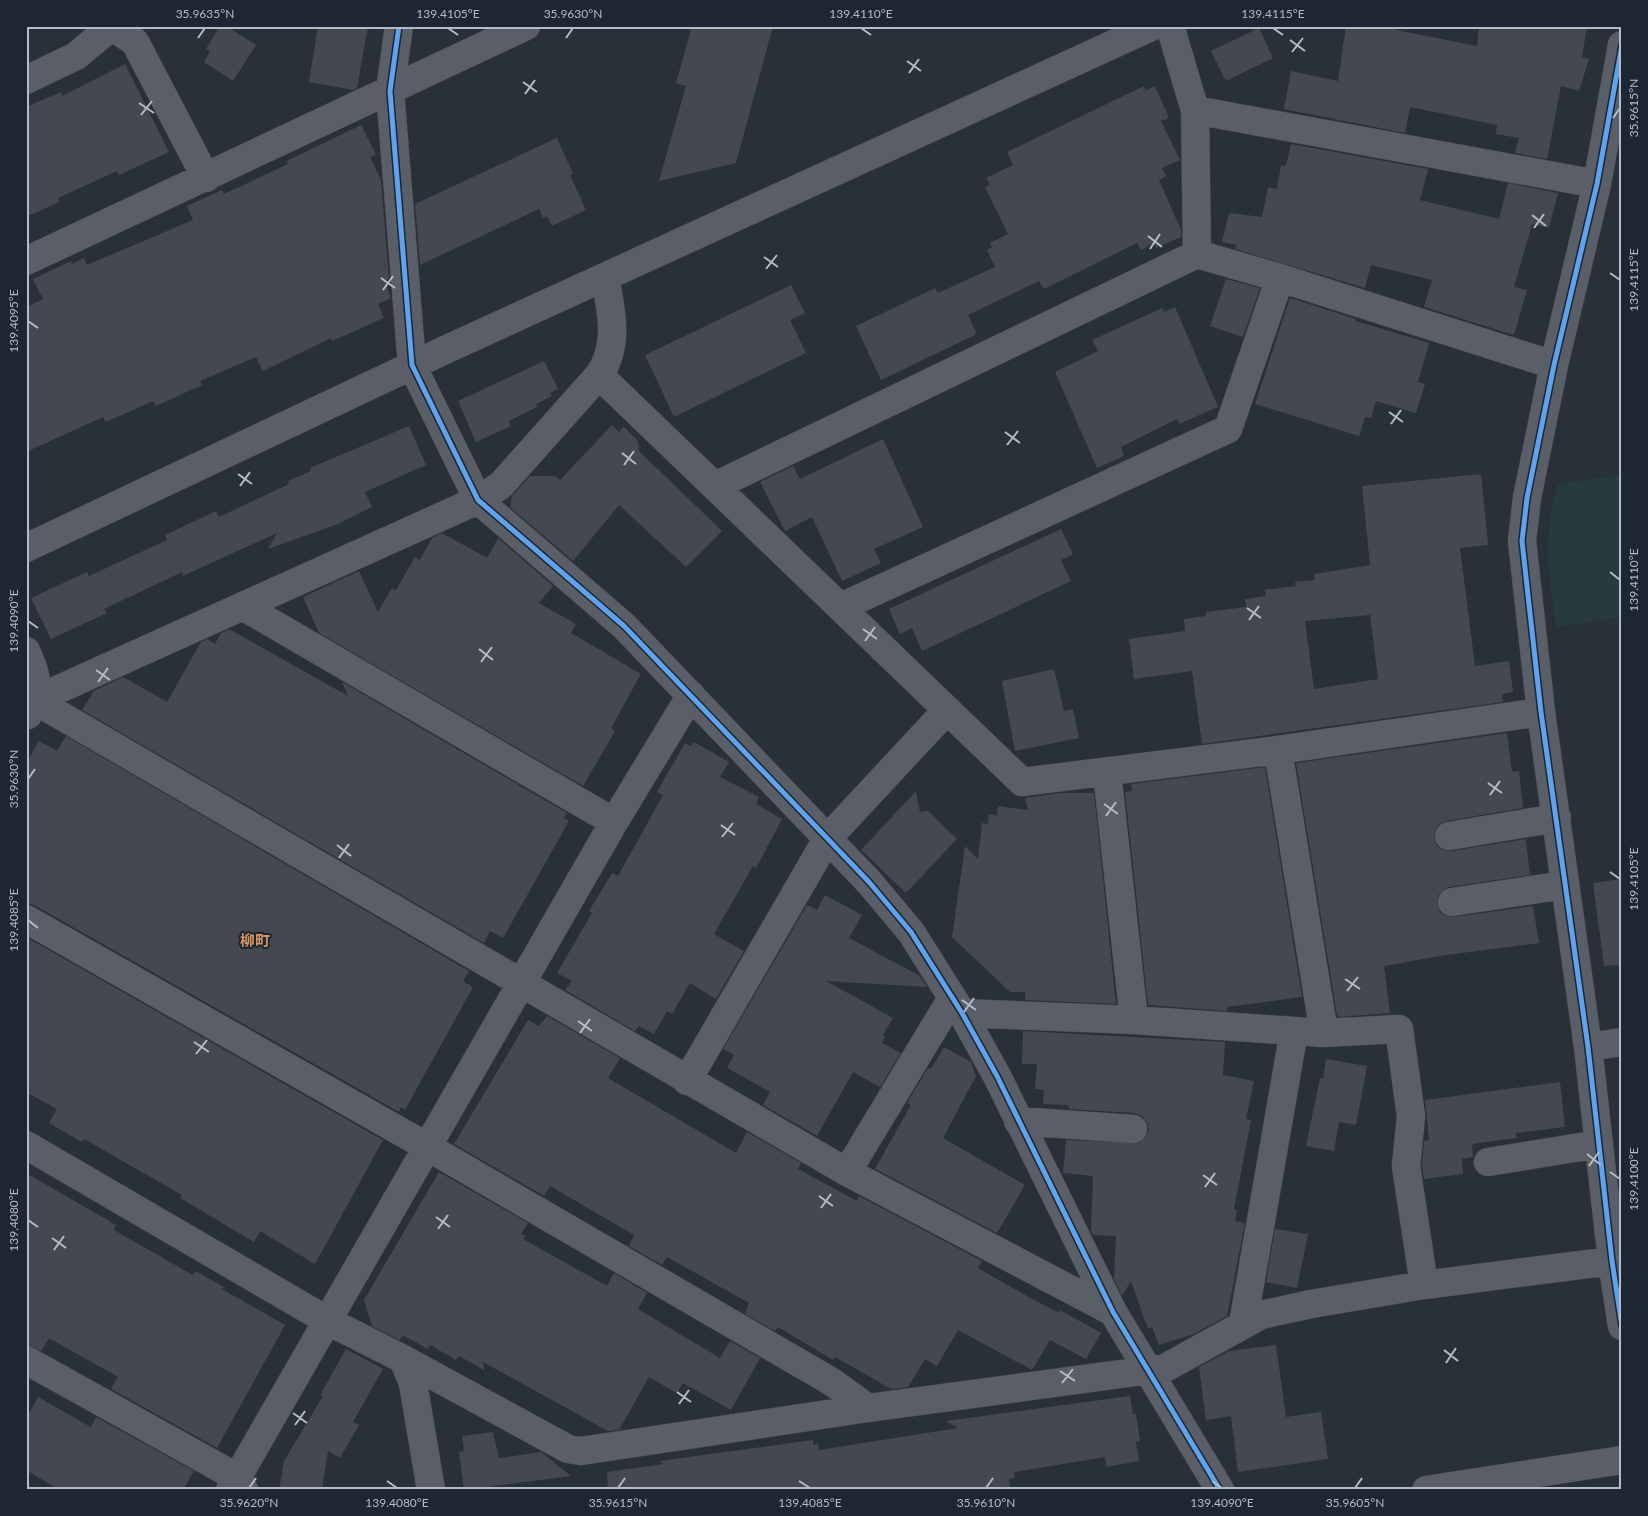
<svg xmlns="http://www.w3.org/2000/svg" width="1648" height="1516" font-family="Lato,'Noto Sans JP',sans-serif">
	<style>
		.green { fill: #273a3e }
		.building { fill: #444950; fill-rule: evenodd }
		.lines { fill: none; stroke-linecap: round; stroke-linejoin: round }
		.minor-casing { stroke: #484c53; stroke-width: 29 }
		.minor { stroke: #5a5e66; stroke-width: 28 }
		.cycleway-casing { stroke: #1d2633; stroke-width: 8 }
		.cycleway { stroke: #60a3ed; stroke-width: 5 }
		.ticks { fill: none; stroke: #b4bcc9; stroke-width: 2 }
		.labels { text-anchor: middle; dominant-baseline: central; stroke-width: 4; stroke-linejoin: round; paint-order: stroke }
		.neighbourhood-label { font-size: 15px; font-weight: bold; fill: #d59563; stroke: #1d2633 }
		.neatline { fill: none; stroke: #b4bcc9; stroke-width: 2 }
		.ticks-label { font-size: 12px; text-anchor: middle; fill: #b4bcc9 }
	</style>
	<rect width="100%" height="100%" fill="#2a3038"/>
	<!-- green -->
	<path class="green" d="M1622,475v142l-66,10 -9,-72 3,-39 8,-32z"/>
	<!-- building -->
	<path class="building" d="M220,26h6l30,19 -23,36 -29,-19 6,-11 -4,-2z
		M318,26h50l-11,62 -4,2 -44,-8z
		M692,26h81l-37,137 -77,18 27,-95 -10,-3z
		M1346,26h51l-1,4 81,16 2,-20h108l-5,31 7,2 -10,32 -18,-5 -14,73 -32,-6 4,-15 -23,-4 1,-9 -87,-18 -5,26 -121,-24 7,-38 47,10z
		M1259,28l14,30 -47,23 -15,-30z
		M125,64l44,88 -50,23 -2,-4 -59,27 1,4 -33,15v-110l35,-15 1,4z
		M1144,86l2,4 9,-4 14,32 -8,3 19,39 -18,8 4,8 -7,4 22,50v7l-25,11 -2,-5 -13,7 -4,-7 -93,46 -5,-8 -71,34 9,19 -96,46 -25,-54 79,-38 3,5 57,-26 -8,-17 5,-3 -2,-4 18,-9 -23,-47 5,-2 -4,-7 27,-13 -6,-13z
		M361,125l15,30 -6,2 11,23 8,99 -4,2 6,17 -13,6 6,14 -52,23 -1,-3 -68,33 -7,-14 -56,24 2,4 -46,21 -3,-5 -47,21 -3,-5 -77,35v-145l17,-8 -10,-20 38,-18 1,3 12,-6 3,7 106,-45 -6,-14 35,-16 2,4 64,-30 -1,-3z
		M557,138l16,36 -3,1 16,35 -34,16 -5,-10 -4,2 -4,-9 -119,56 -5,-61z
		M1291,144l137,25 -8,31 79,19 9,-36 50,10 -9,35 -17,-4 -18,63 13,3 -13,45 -90,-28 8,-27 -61,-15 -6,23 -130,-39 2,-4 -15,-3 7,-29 33,4 6,-30 9,2 4,-24 5,1z
		M1226,279l34,9 -17,49 -33,-11z
		M791,285l14,28 -15,7 16,33 -132,64 -29,-62z
		M1290,298l66,21v2l73,22 -11,39 7,2 -9,29 -40,-12 -5,17 -6,-1 -6,19 -104,-32z
		M1175,307l43,100 -39,17 -2,-5 -56,28 3,9 -27,12 -42,-96 43,-21 -6,-11 70,-32 2,4z
		M544,361l14,28 -8,4 2,3 -16,8 1,3 -28,14 2,5 -35,16 -18,-41z
		M612,425l7,7 5,-5 14,14 1,10 83,80 -36,36 -67,-62 -46,56 -63,-54 2,-11 18,-20h25l5,4z
		M409,426l17,39 -61,27 7,15 -34,17 -70,25 9,-16 -94,43 -1,-4 -78,37 3,4 -56,26 -20,-41 56,-26 2,4 78,-36 -2,-5 51,-24 3,6 70,-33 -1,-3 23,-10 -1,-3z
		M883,439l40,88 -49,22 7,14 -39,18 -30,-64 -27,14 -25,-49 33,-16 7,13z
		M1481,474l7,71 -28,3 15,118 34,-5 4,31 -11,2 1,8 -301,42 -10,-73 -58,8 -5,-40 56,-8 -1,-12 22,-3v-4l40,-5 -1,-8 21,-3 -1,-6 31,-4 -1,-4 20,-2 -1,-6 56,-9 -8,-79zM1370,615l8,64 -64,10 -9,-68z
		M1061,529l12,25 -12,6 10,21 -149,70 -10,-23 -12,6 -11,-25z
		M442,533l45,25 11,-20 55,48 -14,17 37,21 -5,9 70,41 -30,54 4,3 -32,55 -264,-153 -16,-36 56,-26 19,41 14,-24 4,2 19,-33 5,3 12,-22z
		M229,629l119,67 -6,-14 225,131 -3,5 5,3 -66,117 -13,-7 -6,12 -402,-233 12,-19 29,-14 44,25 34,-60 6,-3 8,5 6,-11z
		M1054,669l10,42 9,-2 6,29 -64,13 -13,-70z
		M1507,733l5,39 7,-1 4,37 -77,13 -7,3 -4,6 -1,9 3,7 6,4 8,1 75,-12 4,36 -81,12 -6,3 -5,6 -1,8 3,8 6,4 8,1 79,-11 6,37 -93,12 -62,11 6,47 -51,4 -2,-2 -41,-252z
		M66,736l403,235 -6,10 10,6 -68,123 -4,-3 -2,5 -365,-207 -8,-2v-140l13,-22 18,10z
		M694,742l35,20 -9,15 39,20 -3,7 26,15 -26,49 -3,-2 -39,68 30,17 -28,48 -26,-16 -18,31 -5,-3 -13,23 -15,-8 -4,5 -70,-41 7,-9 -15,-8 35,-60 -3,-2 23,-38 6,3 45,-81 -6,-3 28,-49 6,3z
		M1265,767l37,230 -75,10v4l-79,-6 -23,-213 7,-1 -1,-7z
		M916,791l4,21 8,-1 29,28 -51,54 -45,-43z
		M1060,793h34l22,211 -91,-4v-8h-15l-58,-55 13,-91 13,13 4,-36 6,1 1,-10 8,2 1,-10 30,4 -3,-12z
		M1622,879v86l-18,1 -11,-83z
		M825,895l37,20 -13,23 71,38 7,11 -101,-6 67,37 -10,17 2,2 -3,6 19,10 -21,34 -27,-15 -36,64 -54,-31 7,-13 -43,-24 7,-13 -11,-6 84,-144 10,5z
		M26,937l357,203 -68,124 -55,-33 -6,11 -74,-44 2,-3 -98,-56 -2,3 -33,-19 8,-14 -31,-17z
		M547,1016l73,42 -12,20 128,75 11,-21 54,31 -3,6 59,32 2,-5 123,65 -4,7 47,27 34,18 1,-3 41,23 -15,26 -36,-19 -18,30 -74,-40 -21,36 -12,-7 -17,28 -17,2 -56,-32 -2,3 -55,-33 -3,4 -30,-17 4,-11 -82,-46 -5,8 -33,-19 5,-11 -84,-49 -6,10 -90,-52 74,-124 11,6z
		M1023,1031l202,11 -2,33 31,6 -8,38 5,1 -17,89 3,1 -2,11 10,2 -18,93 -33,18 -35,11 -7,-18 -4,2 -17,-48 -9,15 -8,-17 2,-43 -23,-1 -2,-4 2,-55 -30,-3 3,-33 73,3 7,-6 3,-7 -2,-7 -5,-7 -8,-3 -65,-4v-4l-26,-1 1,-14 -9,-1 2,-25h-15z
		M944,1047l27,15 5,14 -33,62 82,47 -28,48 -122,-64 36,-64 -4,-2 21,-35 3,1z
		M1326,1059l41,7 -11,59 -17,-3 -5,29 -28,-5 14,-68 3,1z
		M1560,1082l5,45 -49,6 1,5 -45,6 1,13 -11,2 1,15 -39,5 -2,-13 2,-25 5,-1 -4,-40z
		M439,1172l89,51 -7,11 4,2 -2,3 84,47 7,-13 33,20 -9,16 82,49 10,-17 30,17 -29,52 -48,-27 -6,10 -28,-16 -30,53 -11,1 -125,-69 1,8 -25,-14 -3,4 -26,-15 -2,4 -26,-14 -2,5 -28,-14 -8,-26z
		M26,1173l90,52 -2,5 79,45 3,-4 28,16 -2,2 63,36 -68,123 -106,-59 7,-12 -69,-39 -8,13 -15,-7z
		M1275,1229l33,5 -11,54 -31,-6z
		M1276,1345l10,72 35,-5 7,47 -90,13 -7,-56 -25,4 -7,-53 30,-16z
		M346,1349l37,20 -30,53 6,3 -19,33 -12,-7 -6,39h-43l5,-29 39,-65 -3,-1z
		M1130,1396l3,18h3l4,27 -4,1 3,19 -33,6 -1,-10 -91,15 1,6 -6,1 1,11h-402l-1,-18 57,-8 -5,-3 154,-21v5l5,-1 1,6 139,-22 -12,-7z
		M38,1397l53,30 5,-10 98,54 -11,19h-123l-34,-20v-51z
		M493,1432l6,26 42,-6 30,24 -107,14 -5,-38 5,-1 -2,-15z"/>
	<g class="lines">
		<!-- minor casing -->
		<g class="minor-casing">
			<path id="minor" d="M111,26l24,16 71,136
				M399,26l-9,65 22,274 66,135 146,126 245,256 42,50 51,81 35,63 116,236 107,178
				M1170,26l25,84 2,144
				M1622,45l-25,139 -43,181 -27,133 -5,43 19,171 47,335 24,214 10,65
				M26,80l50,-24 36,-30
				M1195,110l402,74
				M26,261l500,-235
				M599,375l423,407 256,-32 263,-38
				M715,486l482,-232 83,24 274,87
				M26,548l419,-198 708,-324
				M244,607l370,215
				M841,607l387,-178 52,-151
				M26,651c13,27 13,36 2,64
				M34,700l813,472 266,140
				M26,704l452,-204 23,-15 98,-110c21,-30 12,-65 6,-98
				M1278,750l46,283
				M1107,772l27,248
				M1449,836l108,-18
				M1452,902l113,-17
				M26,919l400,227 406,236 36,26
				M962,1013l172,7 190,13 75,-4 12,87 -5,50 18,119
				M1588,1047l34,-5
				M687,1081l140,-242 120,-129
				M1018,1121l115,8
				M26,1145l302,176 75,38 10,24 18,107
				M1488,1162l111,-18
				M847,1172l105,-174
				M1243,1324l51,-293
				M403,1359l165,90 13,2 287,-43 297,-40 96,-53 50,-11 113,-19 188,-24
				M26,1360l212,118 6,12
				M230,1490l384,-668 77,-127
				M1426,1490l196,-30"/>
		</g>
		<!-- minor -->
		<use href="#minor" class="minor"/>
		<!-- cycleway casing -->
		<g class="cycleway-casing">
			<path id="cycleway" d="M399,26l-9,65 22,274 66,135 146,126 245,256 42,50 51,81 35,63 116,236 107,178
				M1622,45l-25,139 -43,181 -27,133 -5,43 19,171 47,335 24,214 10,65"/>
		</g>
		<!-- cycleway -->
		<use href="#cycleway" class="cycleway"/>
	</g>
	<!-- ticks -->
	<path class="ticks" d="M448,28l10,7M861,28l10,7M1273,28l10,7M198,38l7,-10M566,38l7,-10M1290,40l15,11M1292,52l11,-14M907,61l14,10M909,73l10,-14M523,82l14,10M525,94l10,-14M139,103l15,10M141,115l11,-14M1613,118l7,-10M1532,215l14,11M1534,228l10,-14M1148,236l14,11M1150,249l10,-15M764,257l14,10M766,269l11,-14M1610,273l10,7M381,278l14,10M383,290l10,-14M28,321l10,7M1389,412l14,10M1391,424l10,-14M1005,432l15,11M1007,445l11,-14M622,453l14,11M624,465l10,-14M238,474l14,10M240,486l10,-14M1610,572l10,8M1247,608l14,10M1249,620l10,-14M28,621l10,7M863,629l14,10M865,641l10,-14M479,649l14,11M481,662l11,-15M96,670l14,10M98,682l10,-14M28,779l7,-10M1488,783l14,10M1490,795l10,-14M1104,804l14,10M1106,816l10,-14M721,825l14,10M722,837l11,-14M337,845l14,11M339,858l10,-14M1610,872l10,7M28,920l10,8M1345,979l15,10M1347,991l11,-14M962,1000l14,10M964,1012l10,-14M578,1021l14,10M580,1033l10,-14M194,1042l15,10M196,1054l11,-14M1587,1154l14,11M1589,1166l10,-14M1610,1172l10,7M1203,1175l14,10M1205,1187l10,-14M819,1196l14,10M821,1208l10,-14M436,1217l14,10M28,1220l10,7M438,1229l10,-14M52,1238l14,10M54,1250l10,-14M1444,1350l14,11M1446,1363l10,-15M1060,1371l15,10M1062,1383l11,-14M677,1392l14,10M679,1404l10,-14M293,1413l14,10M295,1425l10,-14M387,1481l10,7M799,1481l11,7M1212,1481l10,7M249,1488l7,-10M618,1488l7,-10M986,1488l7,-10M1355,1488l7,-10"/>
	<g class="labels">
		<!-- neighbourhood labels -->
		<g class="neighbourhood-label">
			<text x="255" y="940">柳町</text>
		</g>
	</g>
	<!-- border -->
	<rect width="1648" height="1516" fill="none" stroke="#1d2633" stroke-width="55"/>
	<rect x="28" y="28" width="1592" height="1460" class="neatline"/>
	<g class="ticks-label">
		<text x="205" y="18">35.9635°N</text>
		<text x="448" y="18">139.4105°E</text>
		<text x="573" y="18">35.9630°N</text>
		<text x="861" y="18">139.4110°E</text>
		<text x="1273" y="18">139.4115°E</text>
		<text transform="translate(1634 108) rotate(-90)" y="4">35.9615°N</text>
		<text transform="translate(1634 280) rotate(-90)" y="4">139.4115°E</text>
		<text transform="translate(14 321) rotate(-90)" y="4">139.4095°E</text>
		<text transform="translate(1634 580) rotate(-90)" y="4">139.4110°E</text>
		<text transform="translate(14 621) rotate(-90)" y="4">139.4090°E</text>
		<text transform="translate(14 779) rotate(-90)" y="4">35.9630°N</text>
		<text transform="translate(1634 879) rotate(-90)" y="4">139.4105°E</text>
		<text transform="translate(14 920) rotate(-90)" y="4">139.4085°E</text>
		<text transform="translate(1634 1179) rotate(-90)" y="4">139.4100°E</text>
		<text transform="translate(14 1220) rotate(-90)" y="4">139.4080°E</text>
		<text x="249" y="1507">35.9620°N</text>
		<text x="397" y="1507">139.4080°E</text>
		<text x="618" y="1507">35.9615°N</text>
		<text x="810" y="1507">139.4085°E</text>
		<text x="986" y="1507">35.9610°N</text>
		<text x="1222" y="1507">139.4090°E</text>
		<text x="1355" y="1507">35.9605°N</text>
	</g>
</svg>
